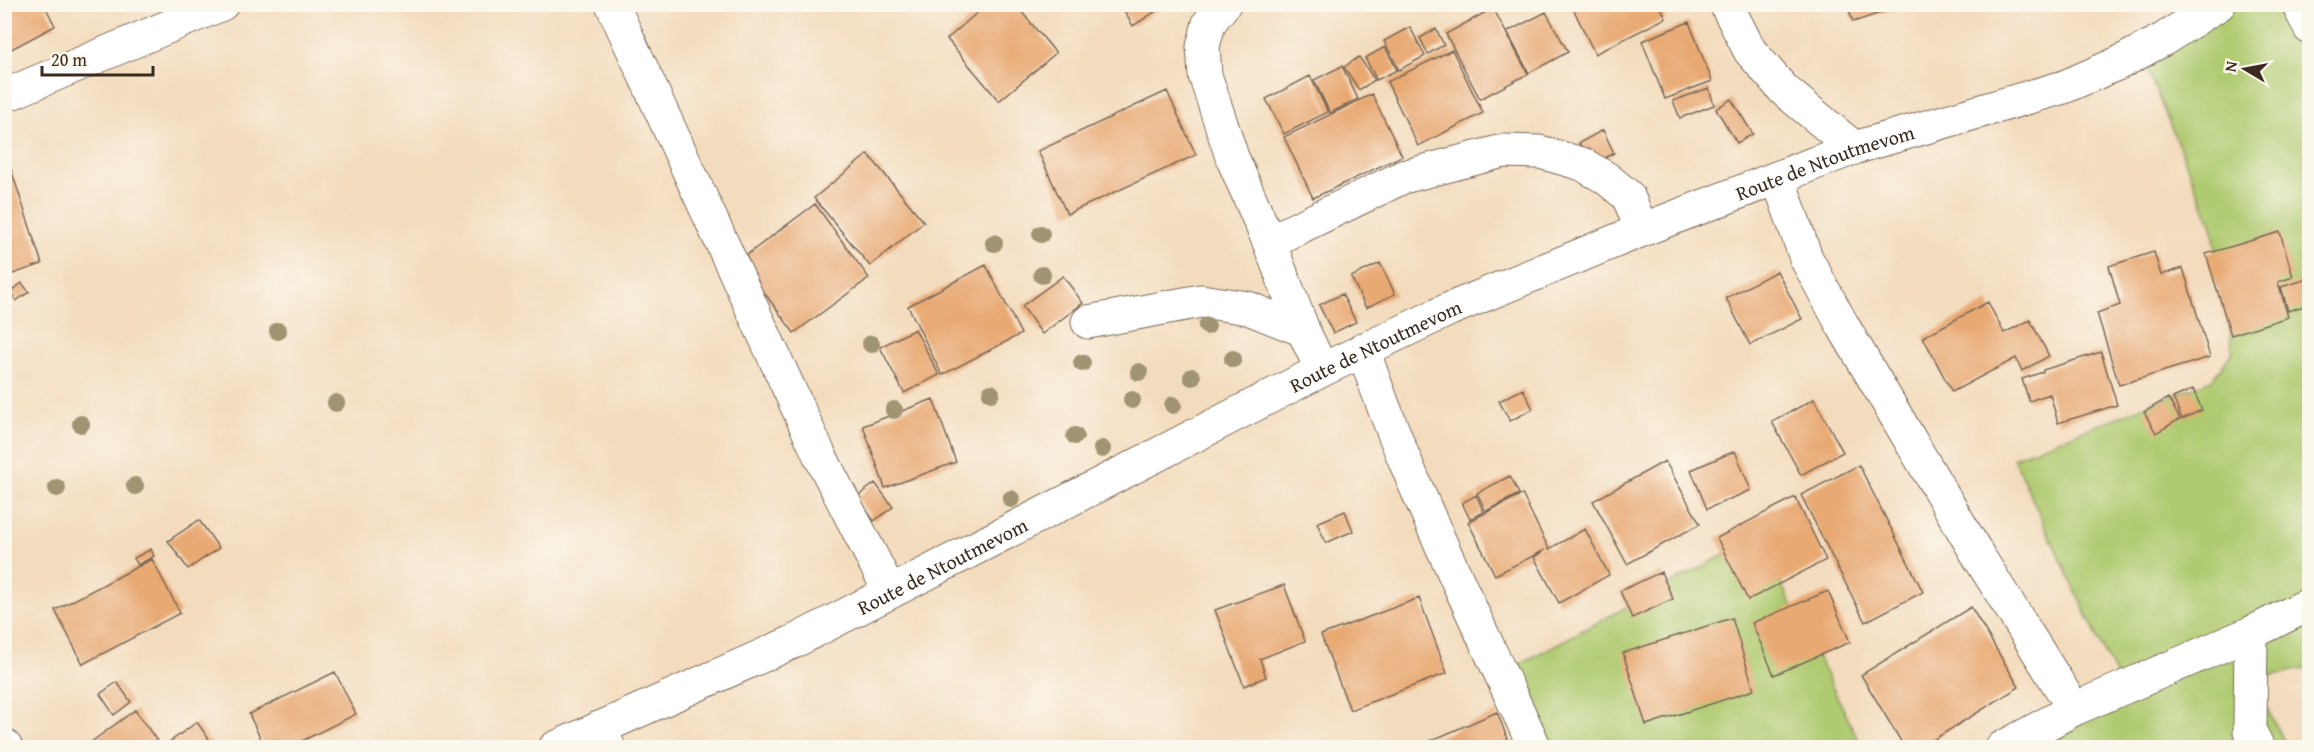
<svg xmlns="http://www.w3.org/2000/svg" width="2314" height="752" font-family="'Gentium Book Plus',serif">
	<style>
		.green { fill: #afca70; stroke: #757a47; stroke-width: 1.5 }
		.building { fill: #e8a973 }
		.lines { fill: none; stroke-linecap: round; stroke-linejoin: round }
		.minor-casing { stroke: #7b6856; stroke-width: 35 }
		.tertiary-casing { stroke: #7b6856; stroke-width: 35 }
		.minor { stroke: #fff; stroke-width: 33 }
		.tertiary { stroke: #fff; stroke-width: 33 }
		.tree { fill: #a19473 }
		.labels { text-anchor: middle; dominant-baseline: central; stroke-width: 6; stroke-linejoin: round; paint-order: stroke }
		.street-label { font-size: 20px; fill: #3b2a1e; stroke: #fbf7ec }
	</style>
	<rect width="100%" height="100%" fill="#fbf7ec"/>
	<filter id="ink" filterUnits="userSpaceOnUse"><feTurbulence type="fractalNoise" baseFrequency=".0167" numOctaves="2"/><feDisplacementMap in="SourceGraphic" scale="12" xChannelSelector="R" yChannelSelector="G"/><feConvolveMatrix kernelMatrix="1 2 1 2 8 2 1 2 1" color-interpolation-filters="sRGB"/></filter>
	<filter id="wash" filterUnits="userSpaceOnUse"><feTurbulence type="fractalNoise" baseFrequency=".008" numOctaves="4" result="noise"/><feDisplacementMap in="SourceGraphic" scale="24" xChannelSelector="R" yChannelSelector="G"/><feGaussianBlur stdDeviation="1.35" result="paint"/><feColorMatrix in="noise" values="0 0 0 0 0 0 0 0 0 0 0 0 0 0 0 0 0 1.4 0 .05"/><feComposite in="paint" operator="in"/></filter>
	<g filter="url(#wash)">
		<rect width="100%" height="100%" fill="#f3dcbd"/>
		<!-- green -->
		<path class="green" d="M2210,5h99v663l-57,11 35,68 -278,1 113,-58 -109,-232 199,-78 21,-29 -21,-125 -75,-181z
			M1758,537l104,210h-333l-34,-70z"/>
		<g id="blocks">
			<!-- building -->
			<path class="building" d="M4,4h40l11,22 -51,27z
				M987,4h28l41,49 -57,48 -52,-62z
				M1120,4h47l-34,22z
				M1571,4h88l7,14 -71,36z
				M1847,4h58v1l-52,17z
				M1493,8l35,66 -48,25 -34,-65z
				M1546,12l22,40 -39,21 -22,-41z
				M1689,22l23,59 -47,18 -23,-58z
				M1410,27l15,29 -26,14 -15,-29z
				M1436,29l8,16 -16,9 -8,-16z
				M1385,47l12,23 -20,10 -12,-22z
				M1452,50l31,63 -65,33 -31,-64z
				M1359,57l16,23 -16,10 -15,-23z
				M1342,66l16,33 -28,14 -16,-33z
				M1310,76l18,36 -44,22 -18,-35z
				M1709,88l5,17 -34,13 -7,-17z
				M1167,91l29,64 -129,59 -29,-63z
				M1372,94l30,62 -89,42 -29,-61z
				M1731,99l22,35 -16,9 -21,-34z
				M1603,130l11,23 -23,13 -12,-23z
				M868,154l56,68 -54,44 -56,-68z
				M7,157l35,107 -38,13v-119z
				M815,204l54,74 -75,55 -54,-73z
				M2280,232l13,45 -15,5 10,35 -57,18 -25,-81z
				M2154,252l7,23 22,-7 27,89 -91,28 -22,-72 23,-8 -11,-39z
				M1380,263l15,31 -29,14 -15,-31z
				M986,265l35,69 -79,41 -34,-69z
				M1777,271l25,48 -52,26 -24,-47z
				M1063,276l20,27 -41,31 -20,-28z
				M2308,279l2,25 -22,7 -7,-24z
				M22,283l7,9 -13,9 -6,-9z
				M1342,294l14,28 -23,11 -14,-28z
				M1988,302l16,31 26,-13 19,36 -27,15 -6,-13 -64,34 -29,-55z
				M915,329l24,46 -35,18 -24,-46z
				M2101,352l16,53 -59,18 -8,-29 -21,7 -7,-22 21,-7v-2z
				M1523,389l10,20 -23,12 -11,-20z
				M2193,389l9,21 -20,9 -9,-21z
				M2168,398l12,21 -24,14 -12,-21z
				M933,399l23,63 -71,26 -22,-62z
				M1814,399l29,53 -42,23 -29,-53z
				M1735,451l16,39 -44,19 -16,-39z
				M1665,461l35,63 -73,40 -34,-63z
				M1859,465l64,127 -58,30 -64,-127z
				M1510,476l9,18 -33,17 -9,-18z
				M875,483l18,24 -19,14 -17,-24z
				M1522,494l27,55 36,-20 24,46 -50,28 -25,-46 11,-7 -50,25 -27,-53z
				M1476,495l8,17 -14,7 -8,-16z
				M1795,497l31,63 -78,40 -31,-62z
				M1345,511l8,20 -27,12 -9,-20z
				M199,520l20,28 -31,21 -20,-28z
				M151,549l3,7 -16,9 -4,-7z
				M152,559l28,54 -97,51 -28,-54z
				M1661,572l12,27 -41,19 -12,-27z
				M1284,585l21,56 -45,18 6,18 -22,9 -29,-76z
				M1828,591l22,51 -76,33 -22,-52z
				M1419,598l28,75 -97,37 -29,-75z
				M1971,607l48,80 -99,61h-15l-44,-73z
				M1732,618l22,72 -108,35 -23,-72z
				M335,672l21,42 -68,34h-23l-16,-34z
				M117,682l14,20 -17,13 -14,-21z
				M135,710l27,38h-79z
				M1497,712l14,36h-97z
				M197,722l18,26h-50l-1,-2z"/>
		</g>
	</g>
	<g filter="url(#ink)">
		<use href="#blocks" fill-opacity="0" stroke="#7b6856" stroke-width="1.5"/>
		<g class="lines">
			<!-- minor casing -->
			<g class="minor-casing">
				<path id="minor" d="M612,4l207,450 71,138
					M1224,4l-15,19 -6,24 2,28 27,82 37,85 34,88 19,40
					M1726,4l24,47 34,39 70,58
					M2298,4l12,24
					M4,96l218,-92
					M1778,178l28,80 37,68 136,231 95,152
					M1269,242l134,-65 100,-26 37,1 42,12 24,14 22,18 14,34
					M1088,322l113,-21 47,7 55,22
					M1363,349c46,137 112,267 172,399
					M2251,633l-1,99 8,16
					M599,728l10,20
					M4,745l2,3
					M2002,748l72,-39 177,-76 59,-29"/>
			</g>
			<!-- tertiary casing -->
			<g class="tertiary-casing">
				<g id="tertiary">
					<path id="s1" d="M555,748l238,-106 529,-272 128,-61 192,-79 212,-82 210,-61 55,-24 45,-24 55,-35"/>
				</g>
			</g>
			<!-- minor -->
			<use href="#minor" class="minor"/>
			<!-- tertiary -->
			<use href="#tertiary" class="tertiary"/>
		</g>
		<!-- trees -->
		<g class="tree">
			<circle cx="1041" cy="234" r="9"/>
			<circle cx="994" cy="243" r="9"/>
			<circle cx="1042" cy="275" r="9"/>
			<circle cx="1207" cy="326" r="9"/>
			<circle cx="278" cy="331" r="9"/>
			<circle cx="871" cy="344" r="9"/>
			<circle cx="1233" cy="359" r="9"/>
			<circle cx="1082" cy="363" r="9"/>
			<circle cx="1139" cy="372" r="9"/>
			<circle cx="1192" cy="377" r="9"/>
			<circle cx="991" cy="393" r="9"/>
			<circle cx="1132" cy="400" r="9"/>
			<circle cx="336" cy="403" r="9"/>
			<circle cx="1173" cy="405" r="9"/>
			<circle cx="894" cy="410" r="9"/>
			<circle cx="81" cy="424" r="9"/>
			<circle cx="1075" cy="436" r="9"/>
			<circle cx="1102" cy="449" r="9"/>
			<circle cx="135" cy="486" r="9"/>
			<circle cx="57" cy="488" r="9"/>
			<circle cx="1011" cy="499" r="9"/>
		</g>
	</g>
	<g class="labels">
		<!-- street labels -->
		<g class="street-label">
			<text stroke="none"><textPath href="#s1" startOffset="1400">Route de Ntoutmevom</textPath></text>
			<text stroke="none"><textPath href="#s1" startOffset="914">Route de Ntoutmevom</textPath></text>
			<text stroke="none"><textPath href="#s1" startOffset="428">Route de Ntoutmevom</textPath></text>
		</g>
	</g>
	<!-- margin -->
	<rect width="2314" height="752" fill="none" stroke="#fbf7ec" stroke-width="24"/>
	<!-- north arrow -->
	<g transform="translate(2245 69) rotate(280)" stroke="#fbf7ec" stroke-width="4.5" paint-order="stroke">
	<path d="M0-4.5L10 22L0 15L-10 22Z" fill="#3b2a1e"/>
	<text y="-9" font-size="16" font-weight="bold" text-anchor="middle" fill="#3b2a1e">N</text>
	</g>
	<!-- scale -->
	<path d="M42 66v9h111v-9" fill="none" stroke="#3b2a1e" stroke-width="3"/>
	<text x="51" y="66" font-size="18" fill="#3b2a1e" stroke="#fbf7ec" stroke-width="4.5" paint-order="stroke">20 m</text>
</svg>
